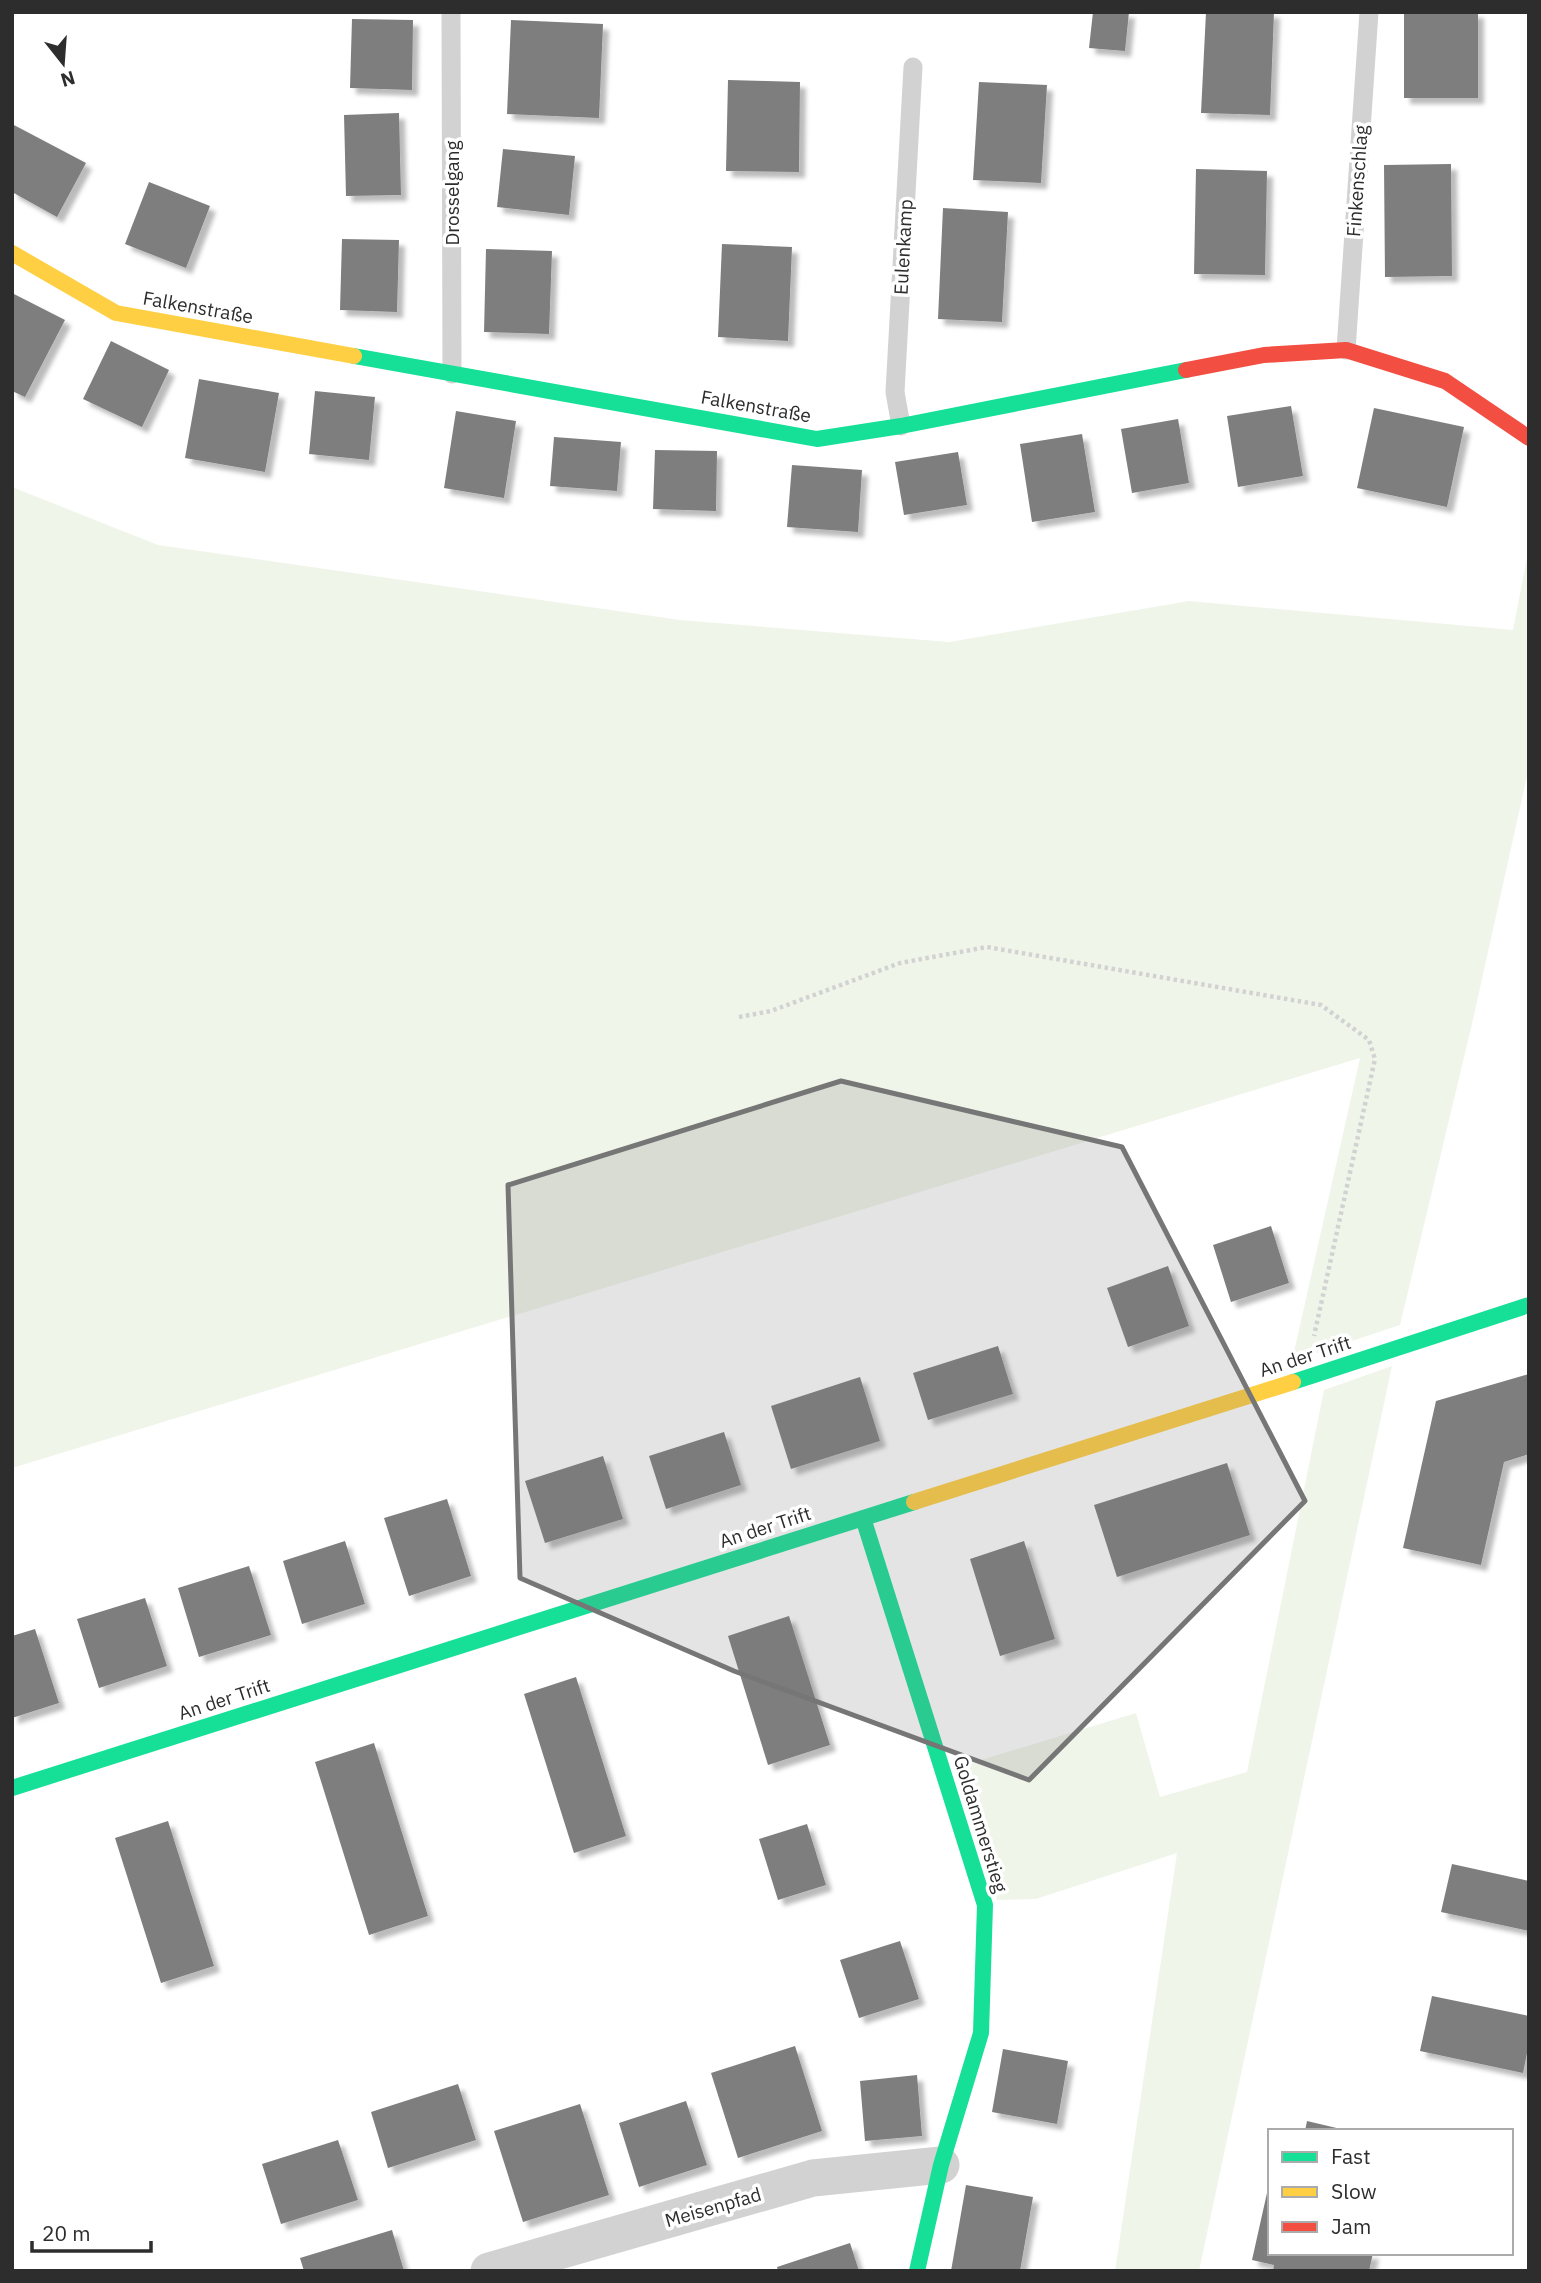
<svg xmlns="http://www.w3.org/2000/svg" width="1541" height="2283" font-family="'IBM Plex Sans',sans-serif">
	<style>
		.green { fill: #f0f5ea }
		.building { fill: #7e7e7e; filter: url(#shadow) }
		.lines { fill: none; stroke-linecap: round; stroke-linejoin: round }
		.path { stroke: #d2d2d2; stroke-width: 4.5; stroke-dasharray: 3.5 3.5; stroke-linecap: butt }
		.lane { stroke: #d2d2d2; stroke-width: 19 }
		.street { stroke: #d2d2d2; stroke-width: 37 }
		.fast { stroke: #16e098; stroke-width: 16 }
		.slow { stroke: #ffcf43; stroke-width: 16 }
		.jam { stroke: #f24e42; stroke-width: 16 }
		.marked { fill: #767676; fill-opacity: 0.2; stroke: #767676; stroke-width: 5; stroke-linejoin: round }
		.labels { text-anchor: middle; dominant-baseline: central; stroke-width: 7; stroke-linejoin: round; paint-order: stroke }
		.street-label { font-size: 19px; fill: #2d2d2d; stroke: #fff }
	</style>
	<defs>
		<filter id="shadow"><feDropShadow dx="6" dy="6" stdDeviation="2" flood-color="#0004"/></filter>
	</defs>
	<rect width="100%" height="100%" fill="#fff"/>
	<!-- green -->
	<path class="green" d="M12,487l146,58 522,75 269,22 240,-41 324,29 16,-83v220l-57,257 -72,301 -108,36 68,-303 -1348,410z
		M1392,1366l-193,905h-84l62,-418 -141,46 -39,1 -42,-132 181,-55 24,84 87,-25 77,-382z"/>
	<!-- building -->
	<path class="building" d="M1093,12h36l-4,39 -36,-3z
		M1206,12h68l-4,103 -69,-2z
		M1404,12h74v86h-74z
		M352,19l61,1 -1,70 -62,-2z
		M511,20l92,4 -4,94 -92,-4z
		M728,80l72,2 -1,90 -73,-1z
		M979,82l68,3 -6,98 -68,-3z
		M399,113l2,82 -55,1 -2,-81z
		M12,124l74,39 -29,54 -45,-25z
		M503,149l72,7 -6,59 -72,-8z
		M1451,164l1,112 -67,1 -1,-112z
		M1196,169l71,2 -2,104 -71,-1z
		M149,182l61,24 -24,62 -61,-24z
		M943,208l65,4 -6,110 -64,-3z
		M342,239l57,1 -2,72 -57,-2z
		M722,244l70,3 -4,94 -70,-4z
		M486,249l66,2 -3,83 -65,-2z
		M12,293l53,27 -40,77 -13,-6z
		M111,341l58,29 -27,57 -59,-28z
		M199,379l80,14 -14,79 -80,-14z
		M315,391l60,6 -6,63 -60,-6z
		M1291,406l12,70 -65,11 -11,-71z
		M1374,408l90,19 -17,80 -90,-19z
		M456,411l60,10 -12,77 -60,-10z
		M1178,419l11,64 -57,10 -11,-64z
		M1082,434l13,78 -63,10 -12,-78z
		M554,437l67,5 -4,49 -67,-5z
		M655,450l62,1 -1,60 -63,-2z
		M958,452l9,53 -63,10 -9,-53z
		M792,465l70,5 -4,62 -71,-5z
		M1271,1226l18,57 -58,19 -18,-57z
		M1168,1266l21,60 -61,21 -21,-59z
		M998,1346l15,48 -85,26 -15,-47z
		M1529,1374v80l-25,8 -23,103 -78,-17 33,-147z
		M860,1377l20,64 -89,28 -20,-63z
		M724,1432l17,53 -75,24 -17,-53z
		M603,1456l20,63 -78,24 -20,-62z
		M1227,1463l23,72 -133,42 -23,-72z
		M447,1499l24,77 -62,20 -25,-78z
		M345,1541l20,63 -63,20 -19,-63z
		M1024,1541l31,98 -55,17 -30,-97z
		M249,1566l22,69 -72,22 -21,-69z
		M145,1598l22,68 -68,22 -22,-69z
		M789,1616l41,129 -62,20 -40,-129z
		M35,1629l24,74 -47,15v-82z
		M576,1677l50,159 -52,17 -50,-159z
		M374,1743l54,173 -59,19 -54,-173z
		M168,1821l46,145 -53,17 -46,-145z
		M807,1824l19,61 -48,15 -19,-61z
		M1452,1864l77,17v50l-88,-19z
		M900,1941l19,58 -60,19 -19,-58z
		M1432,1996l97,20v27l-6,30 -103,-22z
		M795,2046l27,85 -84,27 -27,-85z
		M1003,2049l65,12 -11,63 -65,-12z
		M917,2075l5,61 -57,5 -5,-60z
		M458,2084l18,56 -88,28 -17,-56z
		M686,2101l21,64 -68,22 -20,-64z
		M580,2104l29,91 -86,27 -29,-91z
		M1307,2121l38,9v1h-40z
		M338,2140l20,60 -77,24 -19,-60z
		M1269,2184l1,69h103l-4,18h-96l1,-6 -22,-5z
		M966,2185l67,12 -13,74h-69z
		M392,2230l12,41h-100l-4,-13z
		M850,2243l9,28h-81l-1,-4z"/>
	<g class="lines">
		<!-- path -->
		<path class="path" d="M739,1017l32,-6 129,-48 87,-16 334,58 48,35 6,19 -61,277"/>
		<!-- lane -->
		<path class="lane" d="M451,12l1,362
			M1346,350l23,-338
			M901,426l-6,-34 18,-325"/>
		<!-- street -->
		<path class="street" d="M489,2271l324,-93 128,-13"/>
		<!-- fast -->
		<path class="fast" d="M354,356l463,83 84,-13 285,-56
			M1293,1382l236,-77
			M863,1518l122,387 -4,128 -40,132 -24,106
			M12,1788l902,-286"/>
		<!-- slow -->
		<path class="slow" d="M12,253l104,60 238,43
			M914,1502l379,-120"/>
		<!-- jam -->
		<path class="jam" d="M1186,370l78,-15 82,-5 99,31 84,57"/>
	</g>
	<!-- marked area -->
	<path class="marked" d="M841,1081l281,66 183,354 -276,279 -295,-109 -214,-93 -12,-393z"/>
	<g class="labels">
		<!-- street labels -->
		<g class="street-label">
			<text transform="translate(1357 181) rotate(-86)">Finkenschlag</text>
			<text transform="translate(452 193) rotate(-90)">Drosselgang</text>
			<text transform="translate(903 247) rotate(-87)">Eulenkamp</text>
			<text transform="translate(198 307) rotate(10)">Falkenstraße</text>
			<text transform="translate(756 406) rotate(10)">Falkenstraße</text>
			<text transform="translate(1305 1356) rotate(-18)">An der Trift</text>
			<text transform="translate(765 1527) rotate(-18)">An der Trift</text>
			<text transform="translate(224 1699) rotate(-18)">An der Trift</text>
			<text transform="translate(981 1824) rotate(73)">Goldammerstieg</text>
			<text transform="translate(713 2207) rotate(-16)">Meisenpfad</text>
		</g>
	</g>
	<!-- border -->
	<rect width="1541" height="2283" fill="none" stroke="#2d2d2d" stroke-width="28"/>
	<!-- legend -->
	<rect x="1268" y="2129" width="245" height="126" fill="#ffffff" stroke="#ababab" stroke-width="2"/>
	<rect x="1282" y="2152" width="35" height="10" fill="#16e098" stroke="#ababab" stroke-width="2"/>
	<text x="1331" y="2164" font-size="21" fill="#2d2d2d">Fast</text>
	<rect x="1282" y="2187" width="35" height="10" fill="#ffcf43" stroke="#ababab" stroke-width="2"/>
	<text x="1331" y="2199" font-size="21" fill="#2d2d2d">Slow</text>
	<rect x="1282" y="2222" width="35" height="10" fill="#f24e42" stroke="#ababab" stroke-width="2"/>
	<text x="1331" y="2234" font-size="21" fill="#2d2d2d">Jam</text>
	<!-- north arrow -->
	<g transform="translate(63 63) rotate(163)" stroke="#ffffff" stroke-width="5" paint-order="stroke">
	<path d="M0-5L12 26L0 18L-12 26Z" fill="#2d2d2d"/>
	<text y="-10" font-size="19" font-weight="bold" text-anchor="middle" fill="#2d2d2d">N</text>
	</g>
	<!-- scale -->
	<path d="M32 2241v10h119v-10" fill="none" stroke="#2d2d2d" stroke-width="3.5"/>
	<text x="42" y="2241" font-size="21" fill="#2d2d2d" stroke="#ffffff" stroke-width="5" paint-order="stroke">20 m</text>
</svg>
